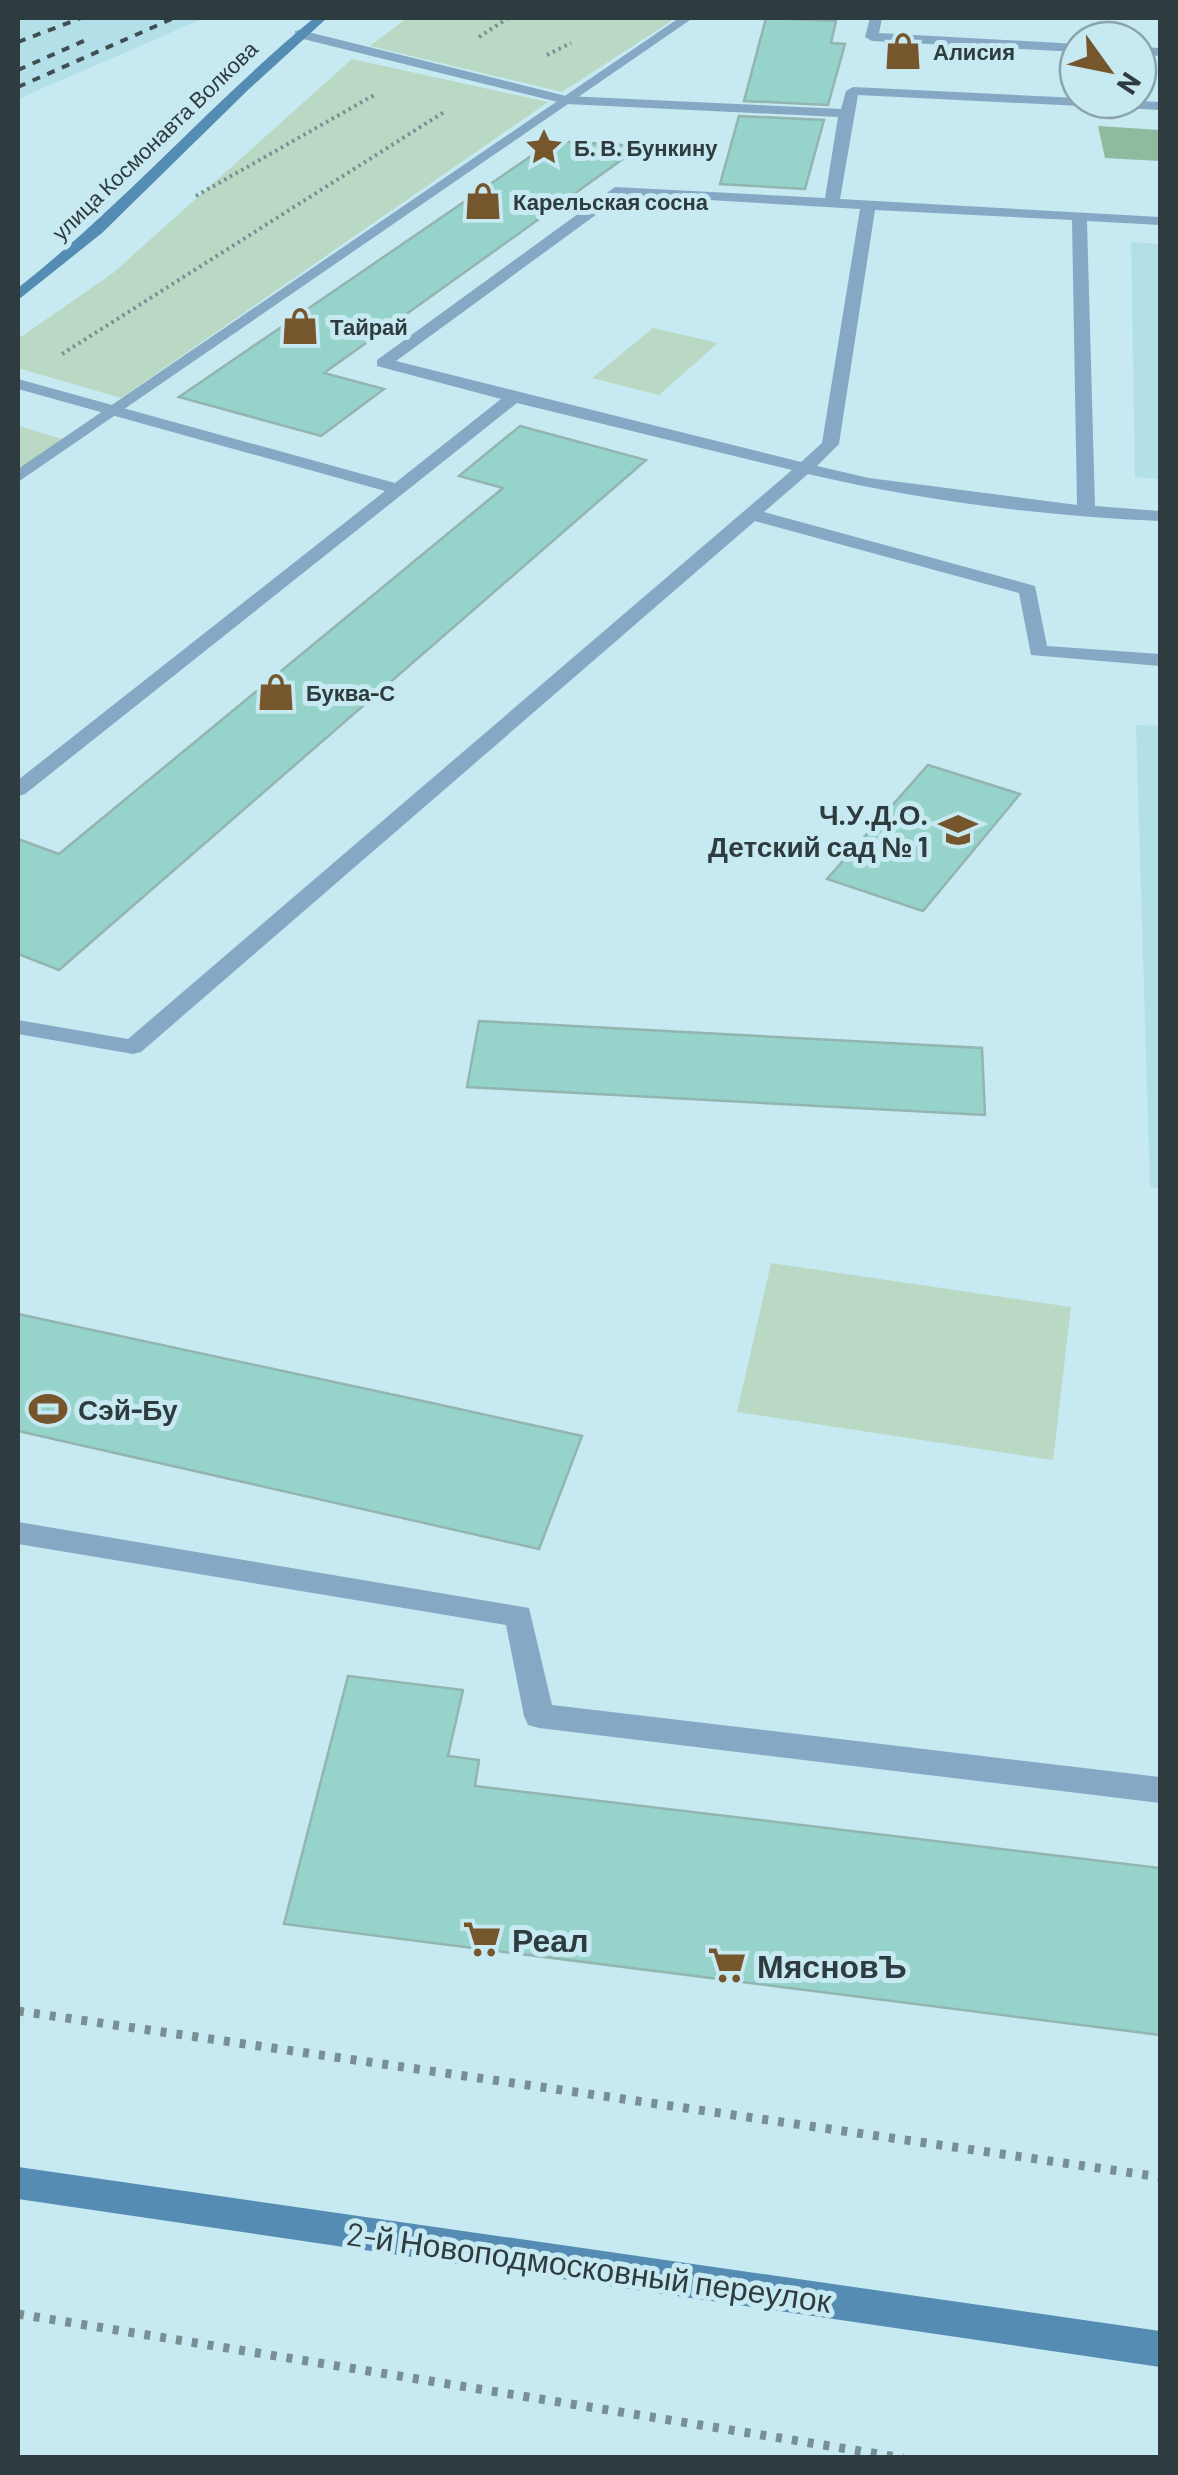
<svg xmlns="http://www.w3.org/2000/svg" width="1178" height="2475" font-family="Barlow,sans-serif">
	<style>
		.built { fill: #b3dfe9 }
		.green { fill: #b9d9c4 }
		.forest { fill: #8ebb9e }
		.building { fill: #96d3ca; stroke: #93b5af; stroke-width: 2.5 }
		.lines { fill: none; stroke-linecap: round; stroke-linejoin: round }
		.path-far1 { stroke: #788f95; stroke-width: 4; stroke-dasharray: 2.5 4; stroke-linecap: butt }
		.path { stroke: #788f95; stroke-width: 9; stroke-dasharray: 6 10; stroke-linecap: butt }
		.lane { fill: #85a9c4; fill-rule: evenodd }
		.street { fill: #85a9c4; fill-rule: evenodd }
		.secondary { fill: #548cb4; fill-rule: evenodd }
		.rail { stroke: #3e4e51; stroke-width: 4; stroke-dasharray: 8 8; stroke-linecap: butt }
		.labels { text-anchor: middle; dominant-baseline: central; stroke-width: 10; stroke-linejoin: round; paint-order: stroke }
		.far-poi-label { font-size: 22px; font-weight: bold; fill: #2e3c3f; stroke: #c7e9f1; text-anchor: start }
		.far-street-label { font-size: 22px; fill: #2e3c3f; stroke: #c7e9f1 }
		.poi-label { font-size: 28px; font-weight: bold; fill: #2e3c3f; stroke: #c7e9f1; text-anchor: end }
		.near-poi-label { font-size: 32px; font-weight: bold; fill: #2e3c3f; stroke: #c7e9f1; text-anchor: start }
		.near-street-label { font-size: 32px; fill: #2e3c3f; stroke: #c7e9f1 }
	</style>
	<rect width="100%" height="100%" fill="#c7e9f1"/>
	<!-- built -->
	<path class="built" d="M18,18h186l-186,81z
		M1131,242l29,2v235l-25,-2z
		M1136,725l24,1v462l-10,-1z"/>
	<!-- green -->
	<path class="green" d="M407,18h269l-114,74 -192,-46z
		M352,59l196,43 -427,296 -103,-30v-29l95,-66z
		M653,328l65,15 -59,52 -67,-17z
		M18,426l48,14 -48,32z
		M771,1263l300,44 -18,153 -316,-48z"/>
	<!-- forest -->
	<path class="forest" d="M1098,126l62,4v31l-55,-3z"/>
	<!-- building -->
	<path class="building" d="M766,18l70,3 -5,22 14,1 -17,61 -84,-4z
		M739,116l85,4 -19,69 -85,-5z
		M553,141l88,5 -317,227 60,16 -63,47 -142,-39z
		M520,426l126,34 -587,510 -41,-16v-115l41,15 444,-366 -44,-12z
		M928,765l92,29 -97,117 -96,-32z
		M479,1021l503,27 3,67 -518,-28z
		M18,1314l414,89 150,33 -43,113 -521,-118z
		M348,1676l115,14 -15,66 31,4 -4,26 685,82v167l-876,-111z"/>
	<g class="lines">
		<!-- path-far1 -->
		<path class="path-far1" d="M479,37l29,-19
			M547,55l24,-12
			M196,196l180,-102
			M62,354l382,-242"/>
		<!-- path -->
		<path class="path" d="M18,2011l1142,166
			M18,2314l885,144"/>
		<!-- lane -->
		<path class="lane" d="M870,18h12l-3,15 199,11v8l-206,-11 -7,-4z
			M300,30l266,66 275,13 5,-18 7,-4 307,15v8l-302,-15 -18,104 320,18v8l-73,-4 8,285 65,5v10c-116,-5 -238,-20 -352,-47l-44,38 271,74 12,60 113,8v12l-129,-11 -12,-62 -264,-72 -614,531 -8,2 -115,-20v-14l110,19 664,-569 -275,-67 -492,391 -7,2v-16l367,-289 -367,-102v-10l377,104 106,-84 -124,-33v-6l238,-173 210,11 13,-81 -272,-13 -271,-67v-6zM623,195l237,14 -38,234 -21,19 -405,-101zM875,210l197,10 5,285 -208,-27 -52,-12 22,-22z
			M1138,47l22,1v8l-22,-1z
			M18,1522l511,86 23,97 608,72v26l-621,-75 -11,-3 -4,-9 -18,-91 -488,-81z"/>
		<!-- street -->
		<path class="street" d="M679,18h14l-675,464v-13z"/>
		<!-- secondary -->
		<path class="secondary" d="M314,18h13l-78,71 -147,144 -84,67v-12c105,-83 193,-185 296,-270z
			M18,2167l1142,164v36l-1142,-168z"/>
		<!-- rail -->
		<path class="rail" d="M18,42l63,-24
			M18,70l70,-31
			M18,87l156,-69"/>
	</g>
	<!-- icons -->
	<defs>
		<g id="shop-bare" transform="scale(3)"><path d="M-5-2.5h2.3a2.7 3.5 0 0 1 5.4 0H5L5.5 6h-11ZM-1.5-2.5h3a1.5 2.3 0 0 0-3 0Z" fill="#76562c" stroke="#c7e9f1" stroke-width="2.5" paint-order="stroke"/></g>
		<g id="sight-bare" transform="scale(3)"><path d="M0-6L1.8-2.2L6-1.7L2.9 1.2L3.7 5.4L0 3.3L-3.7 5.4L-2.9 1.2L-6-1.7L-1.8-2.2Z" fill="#76562c" stroke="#c7e9f1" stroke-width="2.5" paint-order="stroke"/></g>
		<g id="school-bare" transform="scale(3)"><path d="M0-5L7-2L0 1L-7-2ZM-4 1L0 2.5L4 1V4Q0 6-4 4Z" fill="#76562c" stroke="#c7e9f1" stroke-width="2.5" paint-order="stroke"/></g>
		<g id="stadium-bare" transform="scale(3)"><path d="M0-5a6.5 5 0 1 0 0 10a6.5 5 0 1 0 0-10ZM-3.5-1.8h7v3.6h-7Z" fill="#76562c" stroke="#c7e9f1" stroke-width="2.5" paint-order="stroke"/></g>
		<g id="supermarket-bare" transform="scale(3)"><path d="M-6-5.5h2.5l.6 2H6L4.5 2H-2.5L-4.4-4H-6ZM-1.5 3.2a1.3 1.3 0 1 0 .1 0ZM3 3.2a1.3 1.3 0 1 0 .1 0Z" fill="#76562c" stroke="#c7e9f1" stroke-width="2.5" paint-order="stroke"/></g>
	</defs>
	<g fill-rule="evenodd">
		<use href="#shop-bare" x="903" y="51"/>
		<use href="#sight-bare" x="544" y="147"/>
		<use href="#shop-bare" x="483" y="201"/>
		<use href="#shop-bare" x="300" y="326"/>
		<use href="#shop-bare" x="276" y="692"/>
		<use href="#school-bare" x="958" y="830"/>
		<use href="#stadium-bare" x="48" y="1409"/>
		<use href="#supermarket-bare" x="482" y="1939"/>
		<use href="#supermarket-bare" x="727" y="1965"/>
	</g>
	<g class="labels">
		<!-- far-poi labels -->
		<g class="far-poi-label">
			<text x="933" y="51">Алисия</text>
			<text x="574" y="147">Б. В. Бункину</text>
			<text x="513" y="201">Карельская сосна</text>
			<text x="330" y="326">Тайрай</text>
			<text x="306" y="692">Буква-С</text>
		</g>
		<!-- far-street labels -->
		<g class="far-street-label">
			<text transform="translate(154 140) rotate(-44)">улица Космонавта Волкова</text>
		</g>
		<!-- poi labels -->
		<g class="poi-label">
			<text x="928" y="814">Ч.У.Д.О.<tspan x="928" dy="32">Детский сад № 1</tspan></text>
			<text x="78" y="1409" text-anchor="start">Сэй-Бу</text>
		</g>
		<!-- near-poi labels -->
		<g class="near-poi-label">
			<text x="512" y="1939">Реал</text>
			<text x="757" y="1965">МясновЪ</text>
		</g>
		<!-- near-street labels -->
		<g class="near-street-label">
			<text transform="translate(589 2266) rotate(8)">2-й Новоподмосковный переулок</text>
		</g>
	</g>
	<!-- border -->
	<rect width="1178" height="2475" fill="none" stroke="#2e3c3f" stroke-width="40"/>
	<!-- north arrow -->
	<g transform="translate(1108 70) rotate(123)"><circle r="48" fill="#c7e9f1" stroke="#8aa4aa" stroke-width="2.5"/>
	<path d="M0-8L18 38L0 25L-18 38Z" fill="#76562c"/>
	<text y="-15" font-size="28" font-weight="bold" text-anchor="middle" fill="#2e3c3f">N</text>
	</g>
</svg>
